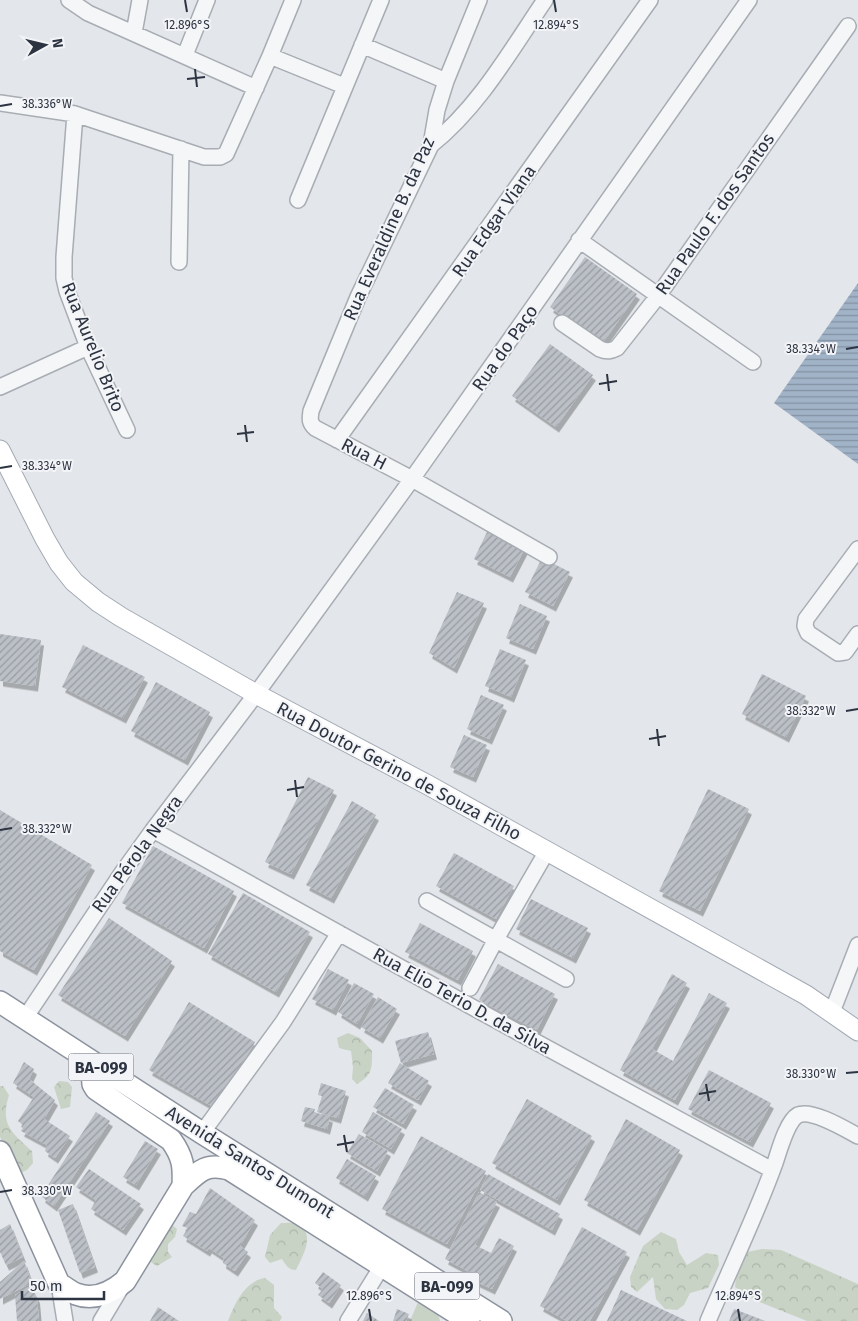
<svg xmlns="http://www.w3.org/2000/svg" width="858" height="1321" font-family="'Fira Sans',sans-serif">
	<style>
		.green { fill: #c8d3c5 }
		.forest { fill: url(#forest-crowns) }
		.water { fill: url(#water-rules) }
		.building { fill: url(#building-hatch); filter: url(#shadow) }
		.lines { fill: none; stroke-linecap: round; stroke-linejoin: round }
		.minor-casing { stroke: #a8adb4; stroke-width: 18 }
		.major-casing { stroke: #a3aab5; stroke-width: 21 }
		.highway-casing { stroke: #8c939f; stroke-width: 24 }
		.minor { stroke: #f5f6f8; stroke-width: 15 }
		.major { stroke: #fff; stroke-width: 19 }
		.highway { stroke: #fff; stroke-width: 21 }
		.ticks { fill: none; stroke: #2c3341; stroke-width: 2 }
		.labels { text-anchor: middle; dominant-baseline: central; stroke-width: 4; stroke-linejoin: round; paint-order: stroke }
		.shield { fill: #f3f4f7; stroke: #686d78; stroke-width: 1 }
		.shield-label { font-size: 16px; font-weight: bold; fill: #2c3341 }
		.street-label { font-size: 18px; fill: #2c3341; stroke: #f3f4f7 }
		.ticks-label { font-size: 12px; text-anchor: middle; fill: #2c3341; stroke: #f3f4f7; stroke-width: 4; stroke-linejoin: round; paint-order: stroke }
	</style>
	<defs>
		<pattern id="forest-crowns" width="20" height="18" patternUnits="userSpaceOnUse" patternTransform="scale(1.25)"><rect width="20" height="18" fill="#c8d3c5"/><path d="M2 6a3 3 0 1 1 6 0M12 15a3 3 0 1 1 6 0" fill="none" stroke="#acb6aa"/></pattern>
		<pattern id="water-rules" width="6" height="5" patternUnits="userSpaceOnUse" patternTransform="scale(1.25)"><rect width="6" height="5" fill="#a1b3c7"/><path d="M0 2.5h6" fill="none" stroke="#8392a3"/></pattern>
		<pattern id="building-hatch" width="6" height="6" patternUnits="userSpaceOnUse" patternTransform="scale(1.25)"><rect width="6" height="6" fill="#bbbfc6"/><path d="M-1 1l2-2M0 6l6-6M5 7l2-2" fill="none" stroke="#989ca2"/></pattern>
		<filter id="shadow"><feDropShadow dx="3" dy="5.5" stdDeviation="0" flood-color="#0004"/></filter>
	</defs>
	<rect width="100%" height="100%" fill="#e3e6ea"/>
	<!-- green -->
	<path class="green" d="M418,1302l20,12 2,7h-30z"/>
	<!-- forest -->
	<path class="forest" d="M348,1033l12,5 12,13c0,17 1,24 -15,33l-5,-5 1,-12 -2,-16 -12,-3 -2,-10z
		M59,1081l9,1 4,5 -2,20 -9,2 -7,-22z
		M0,1086h3l6,9c-9,29 2,37 23,56l1,12 -6,7 -7,3 -20,-36z
		M281,1223c4,0 12,-1 16,1 20,9 5,33 -1,46 -8,0 -10,-5 -14,-11l-12,4 -5,-6 5,-22z
		M171,1224l6,5 -2,8 -7,7v8l4,5 -15,9 -11,-7z
		M661,1232l15,7 3,13 8,13 19,-12 12,2 1,10 -11,23 -18,5 -6,12 -7,5 -12,-1 -9,-10 -3,-22 -16,15 -6,-5 -1,-10 13,-31z
		M762,1249l19,1 77,34v37h-51l-50,-20 -22,-14 2,-16 10,-19z
		M265,1278l9,7v23l8,9 -2,4h-52c7,-18 17,-40 37,-43z"/>
	<!-- water -->
	<path class="water" d="M858,283v181l-84,-61z"/>
	<!-- building -->
	<path class="building" d="M585,257l52,37 -35,50 -52,-37z
		M550,344l43,31 -37,52 -44,-31z
		M488,530l37,18 -15,29 -36,-18z
		M542,558l28,14 -17,34 -28,-14z
		M457,592l27,11 -30,65 -25,-15z
		M520,604l27,12 -14,33 -27,-11z
		M0,634l41,6 -6,46 -35,-5z
		M83,645l62,32 -22,41 -61,-31z
		M500,649l26,11 -15,37 -26,-11z
		M762,674l44,22 -20,41 -44,-23z
		M156,682l54,30 -25,48 -54,-29z
		M481,695l23,10 -15,34 -22,-10z
		M464,735l23,10 -14,32 -23,-10z
		M308,777l26,13 -43,84 -26,-12z
		M708,789l41,20 -49,102 -41,-20z
		M352,801l24,14 -45,83 -25,-13z
		M0,810l92,55 -58,105 -34,-19z
		M153,846l81,45 -30,57 -82,-45z
		M454,853l60,33 -18,33 -60,-33z
		M243,893l67,39 -34,60 -68,-38z
		M531,899l57,29 -15,30 -57,-29z
		M109,918l63,43 -47,75 -67,-41z
		M420,923l53,28 -15,29 -53,-28z
		M498,964l57,30 -18,36 -58,-30z
		M328,969l21,11 -16,30 -21,-11z
		M672,974l15,9 -35,66 21,12 36,-68 18,10 -52,97 -55,-30z
		M354,983l20,11 -17,30 -19,-12z
		M378,997l19,12 -17,29 -19,-11z
		M189,1002l66,40 -40,66 -66,-38z
		M428,1032l6,22 -33,9 -6,-22z
		M24,1062l10,7 -5,10 26,21 -11,19 26,17 -15,22 -10,-7 2,-6 -26,-14 3,-5 -6,-5 16,-24 -21,-14z
		M400,1063l29,18 -11,19 -30,-17z
		M709,1070l62,33 -21,39 -62,-33z
		M321,1083l25,8 -8,27 -21,-6 5,-16 -4,-1z
		M385,1088l29,17 -11,19 -30,-17z
		M527,1099l65,37 -35,64 -65,-37z
		M305,1107l10,2 -1,3 16,5 -3,12 -26,-8z
		M96,1112l14,9 -56,85 -12,-9 3,-5 -1,-1z
		M373,1112l29,17 -11,20 -29,-17z
		M626,1119l54,31 -43,80 -53,-30z
		M359,1134l29,17 -11,20 -30,-18z
		M421,1136l65,35 -39,73 -65,-35z
		M145,1141l13,8 -22,36 -13,-8z
		M347,1159l29,17 -11,20 -29,-18z
		M89,1169l52,35 -18,26 -32,-21 5,-9 -20,-13z
		M488,1174l72,40 -8,16 -72,-40z
		M210,1188l45,32 -15,26 8,6 -13,19 -12,-8 1,-5 -15,-10 -2,3 -24,-15 5,-8 -6,-2 8,-14 6,2z
		M479,1192l18,10 -22,43 16,8 8,-15 15,8 -22,43 -17,-8 2,-5 -32,-17z
		M73,1204l22,63 -15,6 -22,-63z
		M10,1224l13,33 -17,8 -6,-13v-22z
		M582,1227l45,25 -37,69h-23l-27,-15z
		M24,1261l8,22 -32,16v-17z
		M323,1272l18,13 -12,18 -11,-8 5,-6 -8,-6z
		M31,1286l6,12 2,23h-22l-2,-26z
		M621,1290l66,31h-80z
		M158,1307l21,14h-29z
		M397,1309l12,5 -3,7h-13z
		M734,1309l31,12h-36z
		M367,1313l12,8h-16z"/>
	<g class="lines">
		<!-- minor casing -->
		<g class="minor-casing">
			<path id="minor" d="M69,0l19,13 168,75
				M479,0l-33,81 -9,29 -6,35 -73,152 -47,114c-1,8 -2,11 4,17l97,51 137,78
				M134,33l6,-33
				M362,45l84,36
				M185,55l22,-55
				M270,56l74,30
				M0,103l75,11 129,43h16l6,-3 44,-98 23,-56
				M75,114l-11,143v21l3,13 21,56 39,83
				M431,145c48,-38 80,-95 114,-145
				M298,200l83,-200
				M579,240l174,122
				M179,262l2,-113
				M562,323l38,26c7,3 11,2 17,-1l41,-52 190,-270
				M0,387l88,-40
				M337,440l313,-440
				M858,549l-52,70 -1,7 3,7 30,20 7,-1 13,-18
				M153,830l339,188 280,152
				M427,901l139,78
				M470,988l25,-47 52,-90
				M832,1012l26,-67
				M25,1018l97,-145 31,-43 103,-136 156,-215 337,-479
				M202,1133l81,-111 56,-89
				M59,1284l6,37
				M101,1321l21,-35
				M348,1321l34,-55
				M708,1321c22,-52 48,-105 67,-158 4,-12 12,-42 23,-48 14,-6 47,14 60,21"/>
		</g>
		<!-- major casing -->
		<g class="major-casing">
			<path id="major" d="M0,450l45,89 14,24 15,19 24,20 23,15 135,77 172,91 378,210 52,36"/>
		</g>
		<!-- highway casing -->
		<g class="highway-casing">
			<path id="highway" d="M0,1002l202,131 299,188
				M91,1061l2,23 3,5 75,51c12,17 13,26 12,46
				M0,1152l59,132c6,3 12,8 17,10 18,7 36,-2 49,-13l58,-95c16,-15 23,-23 46,-17l240,152"/>
		</g>
		<!-- minor -->
		<use href="#minor" class="minor"/>
		<!-- major -->
		<use href="#major" class="major"/>
		<!-- highway -->
		<use href="#highway" class="highway"/>
	</g>
	<!-- ticks -->
	<path class="ticks" d="M185,0l2,12M554,0l2,12M195,69l2,18M187,79l18,-2M0,106l12,-2M846,349l12,-2M607,374l2,17M599,384l18,-3M245,425l2,17M237,434l17,-2M0,468l12,-2M846,711l12,-2M657,729l2,17M649,739l17,-3M295,780l2,17M287,790l17,-3M0,830l12,-2M846,1073l12,-1M706,1084l3,17M699,1094l17,-3M344,1135l3,17M337,1145l17,-3M0,1192l12,-2M369,1309l2,12M738,1309l2,12"/>
	<g class="labels">
		<!-- shield labels -->
		<g class="shield">
			<rect x="68.5" y="1053.5" width="65" height="27" rx="4"/>
			<rect x="414.5" y="1272.5" width="65" height="27" rx="4"/>
		</g>
		<g class="shield-label">
			<text x="101" y="1067">BA-099</text>
			<text x="447" y="1286">BA-099</text>
		</g>
		<!-- street labels -->
		<g class="street-label">
			<text transform="translate(715 214) rotate(-55)">Rua Paulo F. dos Santos</text>
			<text transform="translate(494 221) rotate(-55)">Rua Edgar Viana</text>
			<text transform="translate(389 229) rotate(-66)">Rua Everaldine B. da Paz</text>
			<text transform="translate(93 347) rotate(68)">Rua Aurelio Brito</text>
			<text transform="translate(505 348) rotate(-55)">Rua do Paço</text>
			<text transform="translate(364 454) rotate(27)">Rua H</text>
			<text transform="translate(399 771) rotate(28)">Rua Doutor Gerino de Souza Filho</text>
			<text transform="translate(137 854) rotate(-54)">Rua Pérola Negra</text>
			<text transform="translate(462 1001) rotate(29)">Rua Elio Terio D. da Silva</text>
			<text transform="translate(250 1162) rotate(32)">Avenida Santos Dumont</text>
		</g>
	</g>
	<g class="ticks-label">
		<text x="187" y="29">12.896°S</text>
		<text x="556" y="29">12.894°S</text>
		<text x="47" y="108">38.336°W</text>
		<text x="811" y="353">38.334°W</text>
		<text x="47" y="470">38.334°W</text>
		<text x="811" y="715">38.332°W</text>
		<text x="47" y="833">38.332°W</text>
		<text x="811" y="1078">38.330°W</text>
		<text x="47" y="1195">38.330°W</text>
		<text x="369" y="1300">12.896°S</text>
		<text x="738" y="1300">12.894°S</text>
	</g>
	<!-- north arrow -->
	<g transform="translate(45 45) rotate(82)" stroke="#f3f4f7" stroke-width="4" paint-order="stroke">
	<path d="M0-4L9 19L0 12L-9 19Z" fill="#2c3341"/>
	<text y="-8" font-size="14" font-weight="bold" text-anchor="middle" fill="#2c3341">N</text>
	</g>
	<!-- scale -->
	<path d="M22 1291v8h82v-8" fill="none" stroke="#2c3341" stroke-width="2.5"/>
	<text x="30" y="1291" font-size="15" fill="#2c3341" stroke="#f3f4f7" stroke-width="4" paint-order="stroke">50 m</text>
</svg>
